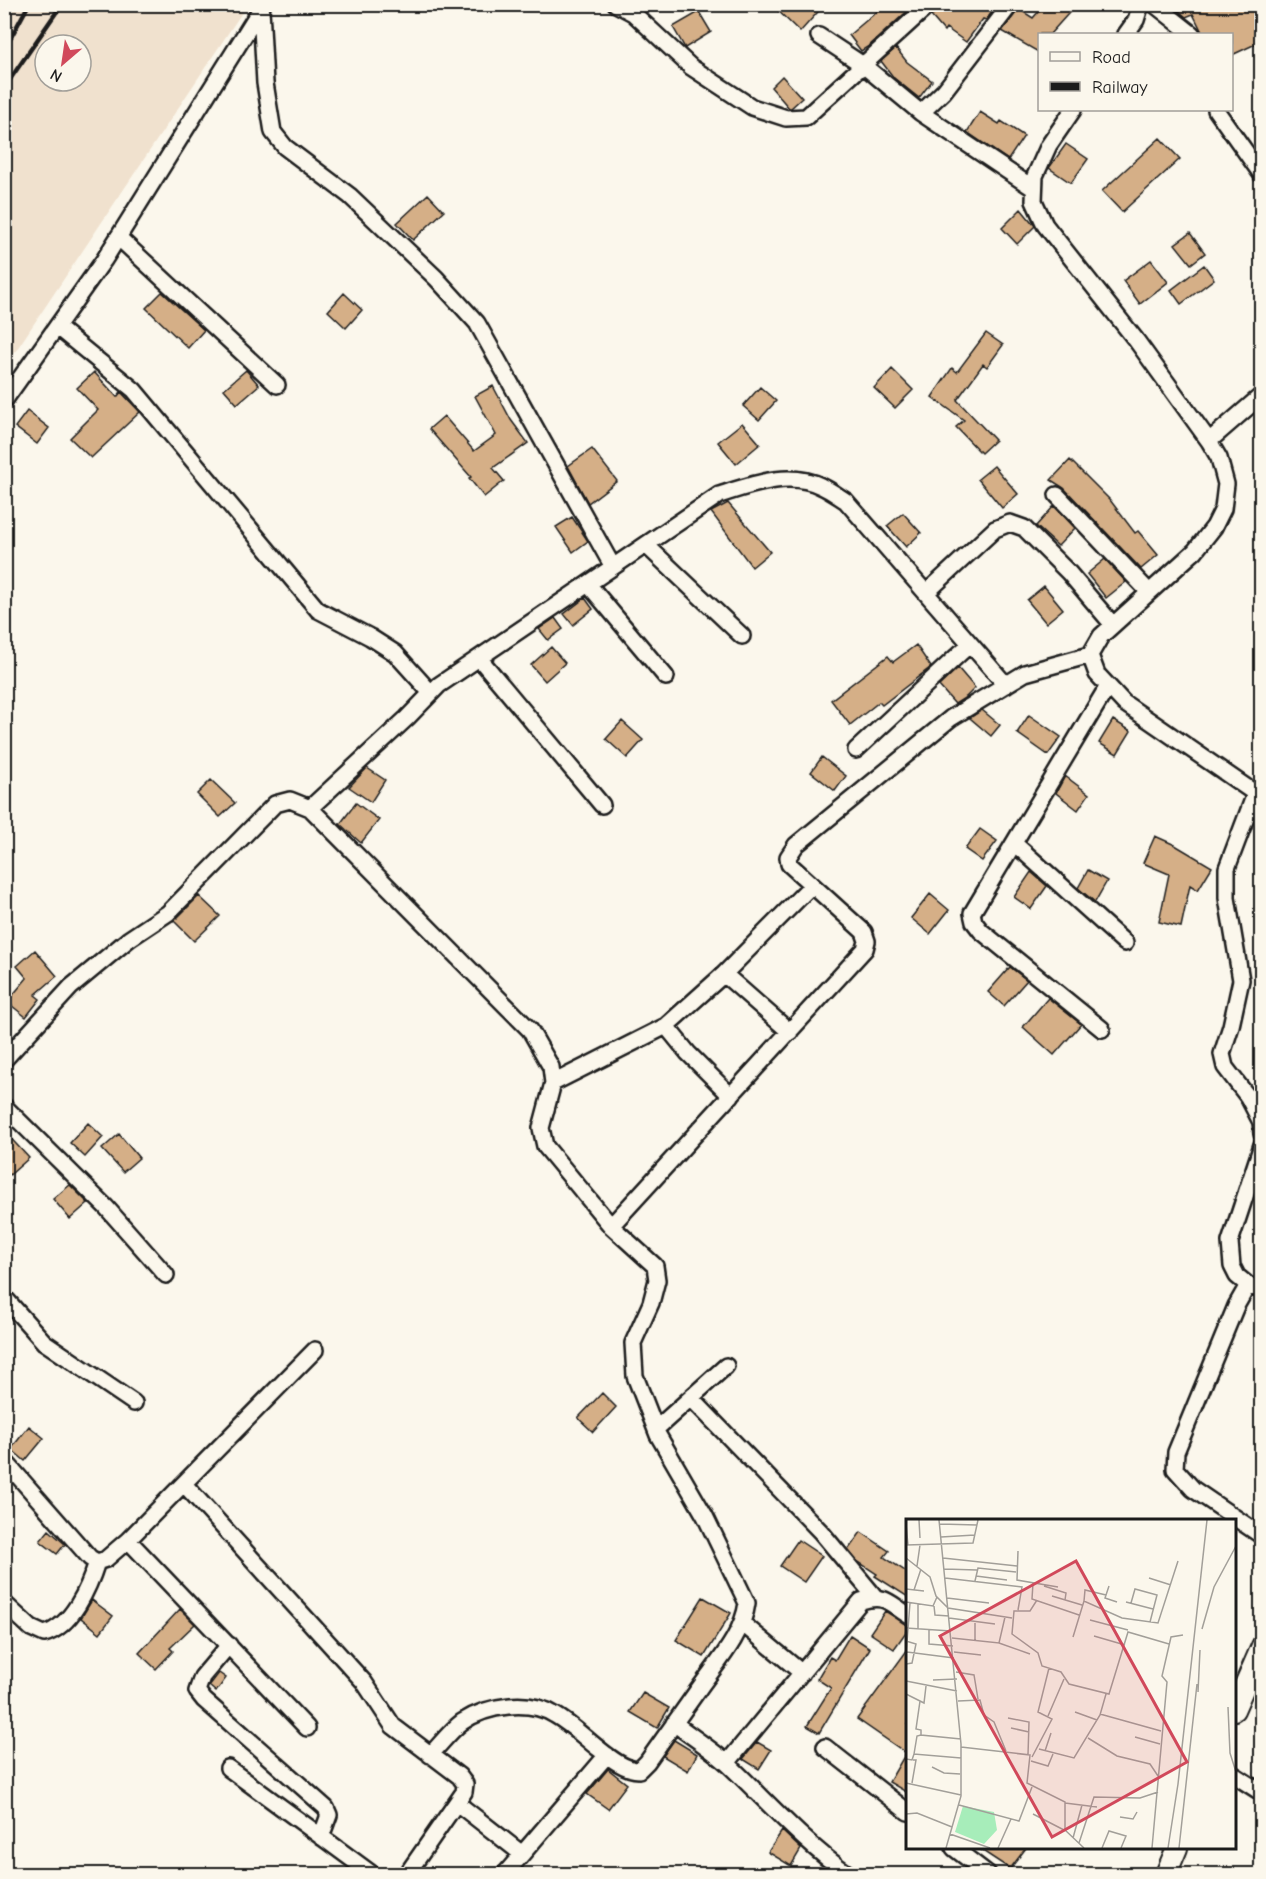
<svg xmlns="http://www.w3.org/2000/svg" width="1266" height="1879" font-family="'Comic Neue',sans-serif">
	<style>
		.built { fill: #f0e1ce; fill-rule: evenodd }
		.building { fill: #d5af87; stroke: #1c1c1c; stroke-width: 1.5 }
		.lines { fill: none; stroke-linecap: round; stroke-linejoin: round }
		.minor-casing { stroke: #1c1c1c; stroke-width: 20 }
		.tertiary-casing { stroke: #1c1c1c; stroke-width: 24 }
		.minor { stroke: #fbf7ec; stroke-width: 15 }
		.tertiary { stroke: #fbf7ec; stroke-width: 20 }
		.rail { stroke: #1c1c1c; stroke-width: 4.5 }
		.inset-road { fill: none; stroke: #a29f99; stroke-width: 1.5 }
		.view { fill: #d1495b; fill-opacity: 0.15; stroke: #d1495b; stroke-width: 3 }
		.inset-edge { fill: none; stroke: #1c1c1c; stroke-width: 3 }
	</style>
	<rect width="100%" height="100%" fill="#fbf7ec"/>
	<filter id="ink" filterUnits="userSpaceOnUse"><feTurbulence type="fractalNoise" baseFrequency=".0167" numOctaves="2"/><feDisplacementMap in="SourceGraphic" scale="12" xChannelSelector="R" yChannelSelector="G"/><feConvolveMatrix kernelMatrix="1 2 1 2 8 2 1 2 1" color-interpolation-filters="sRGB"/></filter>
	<g filter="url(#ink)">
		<!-- built -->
		<path class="built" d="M5,4l242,1 -242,362 -1,-362zM45,45h36v36h-36z"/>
		<!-- building -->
		<path class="building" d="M771,4h54l-25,28z
			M886,4h29l-46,42 -8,5 -12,-16z
			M939,4h59l-12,16 -3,-1 -17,23 -20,-14 -2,3 -13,-15 6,-5z
			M1045,4h32l-27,30h-10v19l-38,-22 17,-22 14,9z
			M1171,4h91v37l-30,14v-21h-29l-10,-20 -7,3z
			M699,12l12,20 -26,16 -12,-21z
			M896,48l11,14 25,19 -13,17 -25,-20 -13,-17z
			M782,76l20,22 -11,10h-2l-18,-21z
			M980,112l19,12 2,-3 23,15 -16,24 -41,-28z
			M1160,138l20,21 -58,53 -20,-21z
			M1066,144l22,15 -17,24 -22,-15z
			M428,194l16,17 -31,29 -16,-17z
			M1021,209l14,17 -18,18 -15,-16z
			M1190,233l15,20 -14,11 -16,-20z
			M1151,260l17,22 -28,22 -17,-23z
			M1204,265l10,14 -33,25 -10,-14z
			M162,292l42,38 -16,18 -42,-40z
			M344,293l18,17 -16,18 -18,-17z
			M986,333l17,12 -16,22 -4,-3 -26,36 38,40 -14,13 -25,-26 8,-7 -32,-23 20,-29 5,4z
			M892,369l21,21 -18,18 -21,-20z
			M246,370l13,15 -22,19 -13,-15z
			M94,372l23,25 4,-5 19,20 -49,46 -21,-20 28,-28 -21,-22z
			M493,386l18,34 17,23 -35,25 11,13 -20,16 -15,-19 2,-1 -42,-48 15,-13 30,35 22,-16 -21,-39z
			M760,387l16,14 -17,19 -16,-14z
			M27,411l22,17 -12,16 -22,-17z
			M742,423l18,21 -24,20 -18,-22z
			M592,449l25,32 -29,22 -20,-37z
			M1070,460l40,40 25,33 3,-2 20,24 -17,14 -77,-81 -13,-8z
			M994,466l24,28 -16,14 -24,-29z
			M728,503l42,49 -18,15 -41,-55z
			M1054,506l21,22 -17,18 -22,-20z
			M903,513l18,20 -15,14 -19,-21z
			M572,517l16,24 -15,11 -17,-25z
			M1105,559l21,23 -20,16 -19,-24z
			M1044,586l19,23 -17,14 -19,-23z
			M585,598l8,11 -20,16 -9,-11z
			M555,618l8,11 -15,11 -9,-11z
			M916,645l15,22 -49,38 -3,-3 -29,23 -19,-25 57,-44 5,6z
			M551,647l14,16 -20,18 -14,-16z
			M958,668l17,20 -9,9 -11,7 -16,-18z
			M982,710l18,15 -9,11 -21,-18z
			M1029,715l32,22 -13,18 -31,-22z
			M1113,720l18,11 -14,23 -18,-11z
			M622,721l21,19 -16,18 -21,-19z
			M822,757l24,19 -11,15 -24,-19z
			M367,768l18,12 -14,22 -22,-15z
			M1065,776l24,18 -11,16 -22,-17z
			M211,780l24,23 -15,14 -23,-23z
			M356,803l23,17 -18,23 -21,-19z
			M980,829l17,12 -15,20 -17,-12z
			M1155,836l20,9 37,22 -14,23 -8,-5 -9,42 -22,-5 10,-48 -26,-11z
			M1088,870l19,11 -12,21 -17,-14z
			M1031,872l16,14 -16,23 -17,-12z
			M930,894l19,16 -19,24 -19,-16z
			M199,896l21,20 -26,25 -20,-20z
			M35,950l22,26 -22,19 5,4 -14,18 -19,-15 20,-24 -10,-12z
			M1010,967l17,13 -23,26 -16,-14z
			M1048,998l33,26 -27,31 -31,-28z
			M88,1123l15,14 -18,20 -15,-14z
			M4,1131l25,27 -25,22z
			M119,1134l20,24 -16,14 -21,-23z
			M70,1185l18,18 -18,16 -17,-20z
			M602,1393l14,14 -23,25 -15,-14z
			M29,1426l15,12 -19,23 -14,-12z
			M49,1530l16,14 -8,10 -17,-13z
			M861,1532l28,19 -5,6 24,16v24l-33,-21 2,-2 -20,-13 -9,-11z
			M798,1540l24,16 -18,26 -24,-16z
			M703,1597l28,16 -27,44 -28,-17z
			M92,1600l21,16 -13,17 -19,-15z
			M180,1609l15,15 -25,24 3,3 -17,18 -17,-16z
			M885,1611l23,14v4l-14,20 -24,-16z
			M850,1635l20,13 -51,85 -12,-7 24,-38 -14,-9 13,-22 5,3z
			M908,1649v144l-19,-11 17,-29 -49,-34z
			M219,1673l7,5 -10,14 -7,-6z
			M643,1693l26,15 -12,20 -27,-16z
			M674,1740l23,14 -9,17 -25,-15z
			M757,1742l14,8 -12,19 -16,-10z
			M608,1769l19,15 -19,25 -21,-15z
			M782,1831l19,18 -10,17 -23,-14z
			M978,1848h48l-16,21z"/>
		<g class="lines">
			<!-- minor casing -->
			<g class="minor-casing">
				<path id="minor" d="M616,4l17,9 58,54 61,40 34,11 20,-1 124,-113
					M1154,4l38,30
					M261,9l4,74 8,49 12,15 65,49 86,82 41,45 136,244
					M1126,34l10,-14 5,-16
					M819,36l44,29 58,48 112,75
					M1073,110l-24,35 -14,31 -1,25 11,24 91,115 73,101 10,17 7,26 -3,25 -9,18 -19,24 -94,85 -11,19 7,19 27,29 138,95
					M1216,110l46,65
					M921,113l23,-22 67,-87
					M118,237l159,148
					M57,327l77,63 184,220 52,27 25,16 36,40
					M4,401l100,-141 158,-253
					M1209,441l53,-46
					M1057,495l92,97
					M646,545l96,91
					M588,584l78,93
					M926,593l69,-64 15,-6 14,5 45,45 44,52
					M479,658l123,147
					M856,750l114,-106
					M1255,794l-28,74v30l14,82 -10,46 -9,28 3,13 23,30 13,25 1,12
					M310,808l97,-90 32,-33 280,-190c32,-10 70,-25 102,-9 9,4 17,10 25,15l160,184
					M1015,844l110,99
					M724,974l66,58
					M666,1026l22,27 43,43
					M1102,1029l-121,-98 -7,-9 -2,-9 136,-227
					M4,1060l67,-73 58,-48 39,-26 107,-109 15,-4 20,8 220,222 21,37 2,16 -12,45 4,18 66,80 44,40 2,14 -6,23 -18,40 2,33 23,59 47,81 42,87c-4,32 -31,61 -49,87 -17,24 -34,48 -51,72l-8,8c-14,0 -29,-12 -40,-21 -14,-11 -28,-25 -44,-34 -26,-16 -68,-10 -93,7 -12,9 -22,23 -32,33
					M553,1083l113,-57 58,-52 88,-89
					M4,1106l102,101 60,68
					M1262,1145l-32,97 2,24 5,10 11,9 14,5
					M611,1226l254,-277 2,-8 -3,-9 -75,-68 -1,-7 8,-12 155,-127 74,-45 65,-18
					M1248,1285l-12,21 -60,146 -1,17 18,20 69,47
					M4,1297l40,45 90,61
					M691,1398l130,134 54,65
					M656,1429l70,-63
					M4,1460l86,98 7,4 9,-3 22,-19 187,-190
					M184,1484l180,198 29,44 66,50 6,8 -1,8 -57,82
					M128,1540l179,188
					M4,1603l27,25 13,6c28,-7 45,-47 53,-72
					M742,1623l60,50
					M229,1645l-27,32 -5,14 7,9 122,108 3,7 -8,22
					M674,1723c18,14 39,27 55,42 39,37 75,78 119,109
					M825,1747l83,65
					M727,1763l134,-162c24,-7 27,1 47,14
					M228,1768l144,106
					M1234,1775l28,18
					M457,1803l65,51
					M954,1848l34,26
					M505,1874l102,-119"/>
			</g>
			<!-- tertiary casing -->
			<g class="tertiary-casing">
				<path id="tertiary" d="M1234,1710l28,-64
					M1166,1874l11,-26"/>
			</g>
			<!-- minor -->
			<use href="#minor" class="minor"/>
			<!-- tertiary -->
			<use href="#tertiary" class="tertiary"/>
			<!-- rail -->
			<path class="rail" d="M4,50l25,-46
				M4,88l58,-84"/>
		</g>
	</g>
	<!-- overview -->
	<g transform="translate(906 1519)">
		<rect width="330" height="330" fill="#fbf7ec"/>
		<path d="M57,287l31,6 3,18 -13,14 -29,-12z" fill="#a7edba"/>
		<path class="inset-road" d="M13,1l1,18M33,1l22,224v52l-15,52M0,5l2,21M34,5l37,1M35,18l34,-2M0,26l67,-2 5,-23M112,32l-1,29 41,7M0,39l24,19 6,19 12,12 64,10M37,39l74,8M11,47l3,-21M38,50l33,1M70,57l31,4M39,59l77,9 -4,23M243,59l22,7M69,62l3,-13 38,4M127,64l-1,16 47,16M138,67l22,7 -1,7M203,67l-4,12 12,4M0,70l18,2M8,71l7,-21M146,77l30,9M41,79l42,5M131,81l-7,11h-16l-2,23 26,19 4,13 19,6 8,12 40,10 19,-62 41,12M178,82l1,-11 21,5M0,83l27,4 4,-9M220,83l27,7M225,84l4,-14 22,6 -7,27M28,87l1,9 14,1M43,99l46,6M184,101l38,10M0,109l45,3M12,110v-25M296,110l12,-42 22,-41M23,111v14l24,2M188,117l31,9M167,118l11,-36 38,17 36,5 20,-62M46,119l47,5 6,-26M0,122l10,3 -4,19 -6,1M69,122v-20M93,124l31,11M1,133l47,6M48,133l27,3M0,136l4,-52M50,153l18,3 4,24M27,161l24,-1M0,162l51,10M292,173l2,-42M0,175l18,9 2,-17M14,182l-4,28 5,1v5l40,4M52,182l22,-1 4,15 10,7 12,29M322,188l2,46 6,19M169,193l22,8M194,195l61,17M142,197l16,-37M102,199l21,4 -1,33M105,209l18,4M229,218l25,7M182,219l29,18 33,8 8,12M55,228l69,8 -3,28 38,19v28l19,18M133,230l35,9 26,-43 6,-21M139,232l6,-18M8,235l3,-18 4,-1M126,238l20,-38 -14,-7 11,-44M0,240l6,1 2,-6 47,4M125,242l17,5 5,-12M26,248l12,6 16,1M0,264l55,12M6,264l4,-23h-3M159,284l32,4M53,286l60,16 13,-34M0,295l11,-1 35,14M127,295l31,16M214,298l13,2 4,-7M44,315l40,14M167,319l9,-33M173,324l15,-46 46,1 18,-6M92,329l13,-29M196,329l7,-17 17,5 -5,12M246,329l15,-166 -5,-6 9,-39 12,-2M262,329l10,-64 29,-264M273,329l18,-164"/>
		<path class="view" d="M170,42l111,201 -135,75 -112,-201z"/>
		<rect width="330" height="330" class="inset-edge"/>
	</g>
	<!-- margin -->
	<rect width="1266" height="1879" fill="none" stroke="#fbf7ec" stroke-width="24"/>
	<rect x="12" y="12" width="1242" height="1855" fill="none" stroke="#1c1c1c" stroke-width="2" filter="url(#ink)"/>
	<!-- legend -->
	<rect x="1038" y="33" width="195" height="78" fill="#fbf7ec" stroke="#a29f99" stroke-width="1.5"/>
	<rect x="1050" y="52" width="30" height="9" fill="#fbf7ec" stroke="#a29f99" stroke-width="1.5"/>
	<text x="1092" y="63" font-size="18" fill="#1c1c1c">Road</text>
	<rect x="1050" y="82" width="30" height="9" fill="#1c1c1c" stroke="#a29f99" stroke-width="1.5"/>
	<text x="1092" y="93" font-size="18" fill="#1c1c1c">Railway</text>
	<!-- north arrow -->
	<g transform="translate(63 63) rotate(209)"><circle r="28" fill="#fbf7ec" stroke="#a29f99" stroke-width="1.5"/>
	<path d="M0-4.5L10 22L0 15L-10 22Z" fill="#d1495b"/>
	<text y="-9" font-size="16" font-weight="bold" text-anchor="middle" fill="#1c1c1c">N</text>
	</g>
</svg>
